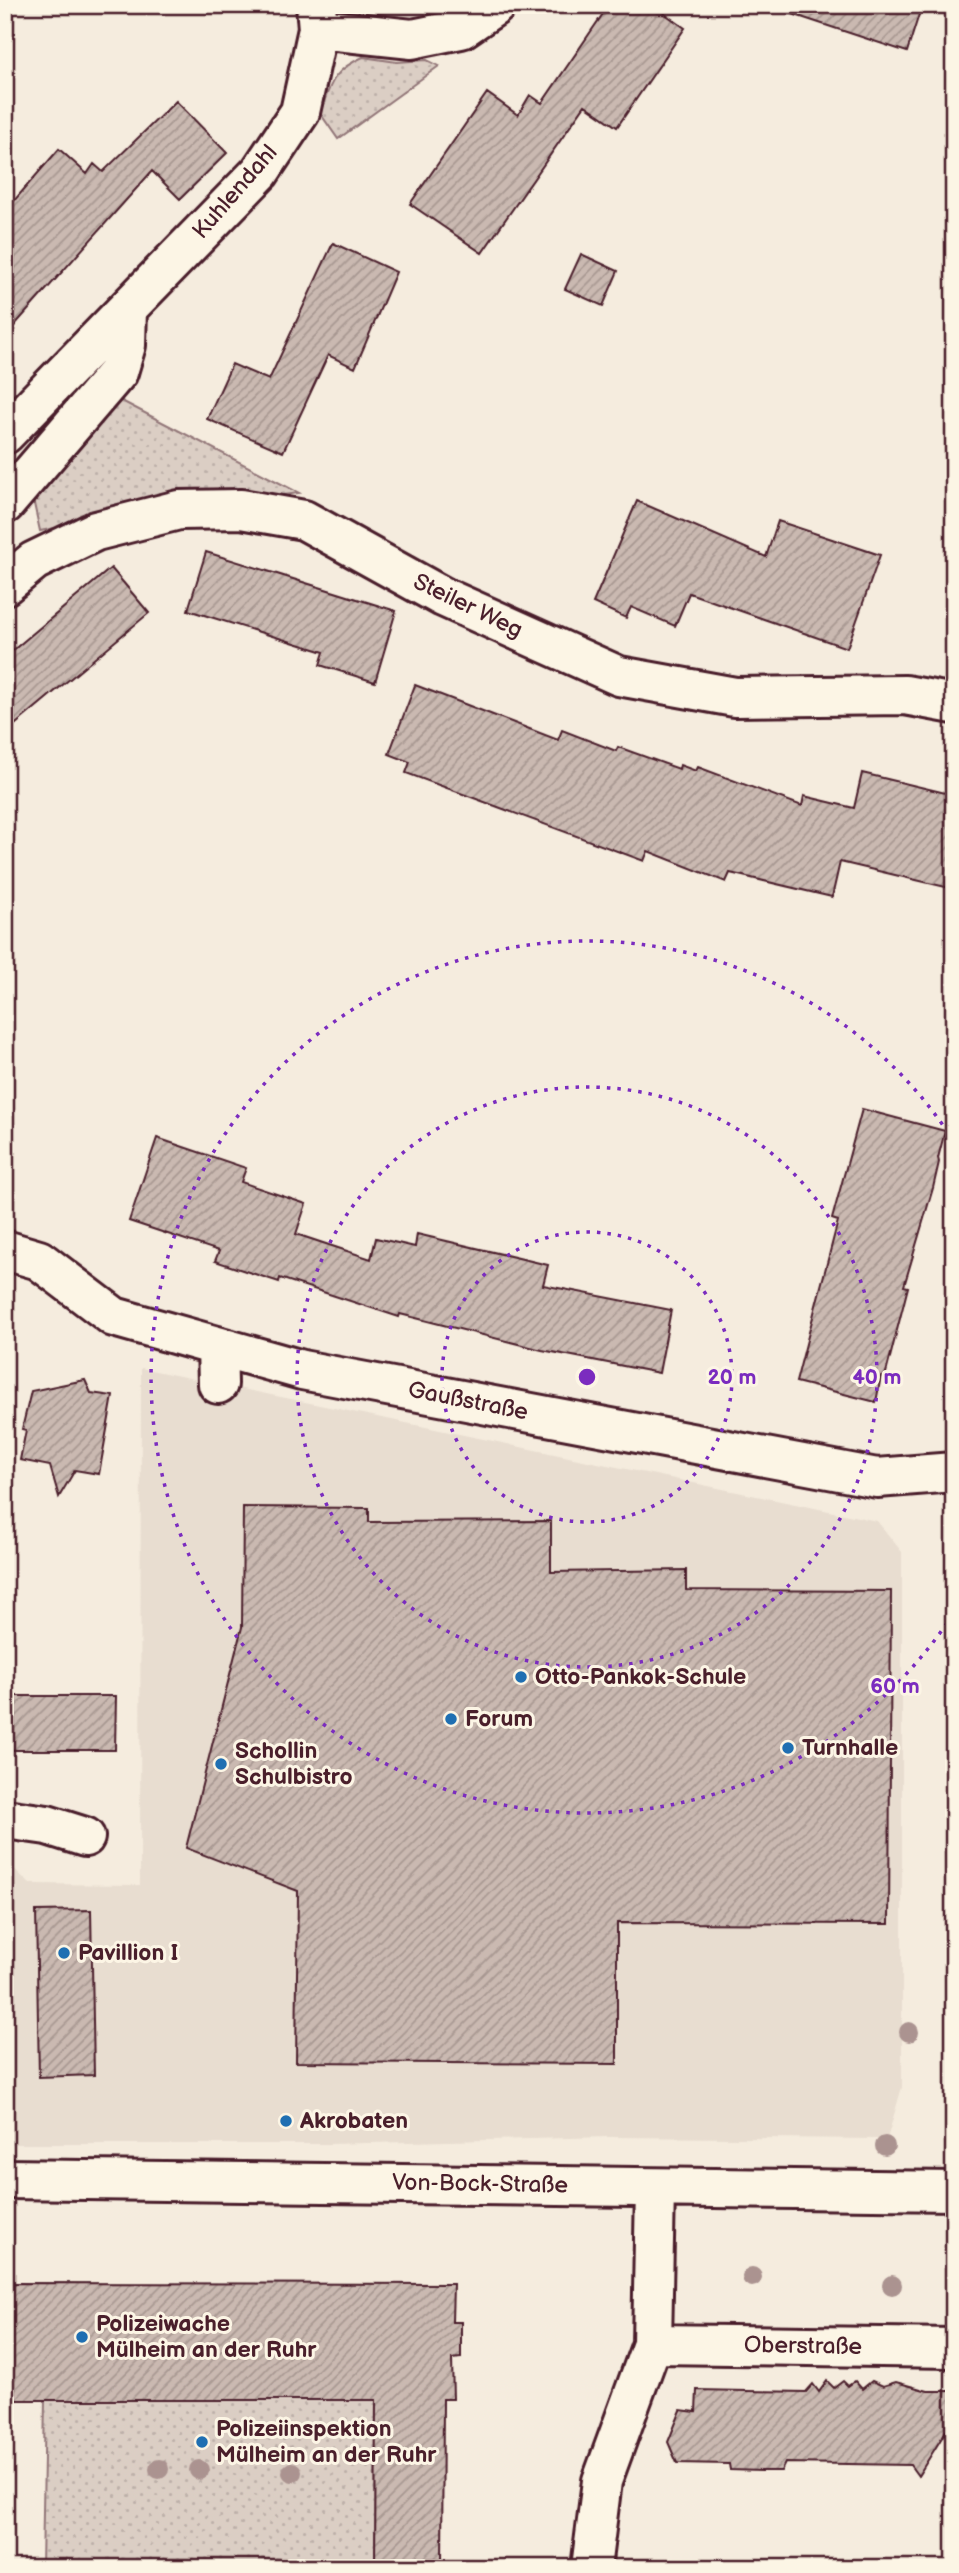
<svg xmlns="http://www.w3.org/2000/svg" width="959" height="2573" font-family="'Balsamiq Sans',sans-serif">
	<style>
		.built { fill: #e8ddd0 }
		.grass { fill: url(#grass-dots); stroke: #927678; stroke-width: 2 }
		.building { fill: url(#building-hatch); stroke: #4a1f2b; stroke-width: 2 }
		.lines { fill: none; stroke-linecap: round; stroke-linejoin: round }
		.minor-casing { stroke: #4a1f2b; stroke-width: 44 }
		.minor { stroke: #fcf5e5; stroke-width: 38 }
		.tree { fill: #ab9390 }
		.ring { fill: none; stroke: #7b2cbf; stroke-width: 3.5; stroke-dasharray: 3.5 7 }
		.poi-dot { fill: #1f6fb2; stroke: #fcf5e5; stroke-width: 2.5 }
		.labels { text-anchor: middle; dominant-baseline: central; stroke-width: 6; stroke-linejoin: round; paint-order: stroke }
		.street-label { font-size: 23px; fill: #4a1f2b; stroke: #fcf5e5 }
		.poi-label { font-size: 23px; font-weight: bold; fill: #4a1f2b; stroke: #fcf5e5; text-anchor: start }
		.centre { fill: #7b2cbf; stroke: #fcf5e5; stroke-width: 3.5 }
		.ring-label { font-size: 21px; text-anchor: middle; font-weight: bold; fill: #7b2cbf; stroke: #fcf5e5; stroke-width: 6; stroke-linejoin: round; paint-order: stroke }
	</style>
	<defs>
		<pattern id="grass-dots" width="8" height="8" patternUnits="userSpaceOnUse" patternTransform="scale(1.75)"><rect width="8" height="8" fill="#dbcec4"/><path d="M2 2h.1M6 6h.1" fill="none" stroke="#bdb0a9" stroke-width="1.8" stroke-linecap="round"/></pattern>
		<pattern id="building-hatch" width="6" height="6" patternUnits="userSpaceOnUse" patternTransform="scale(1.75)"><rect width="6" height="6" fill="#cab9b1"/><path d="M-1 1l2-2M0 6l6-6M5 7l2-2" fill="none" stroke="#a69690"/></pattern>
	</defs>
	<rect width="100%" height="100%" fill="#f5ecde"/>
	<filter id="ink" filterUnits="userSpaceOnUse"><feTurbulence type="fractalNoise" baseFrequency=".0143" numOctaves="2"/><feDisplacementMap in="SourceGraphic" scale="14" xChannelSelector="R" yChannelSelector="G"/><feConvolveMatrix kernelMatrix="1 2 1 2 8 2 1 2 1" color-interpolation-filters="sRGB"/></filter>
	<g filter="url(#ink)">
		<!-- built -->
		<path class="built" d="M141,1368l736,153 25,31v535l-15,52 -278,-2 -281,7h-323v-284l25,24 110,1z"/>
		<!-- grass -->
		<path class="grass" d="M363,57l34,5 30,-2 12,6 -101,73 -18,-26c11,-30 12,-42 43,-56z
			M114,397l185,96 -207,28 -52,10 -9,-41z
			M45,2400h331l-1,168h-333z"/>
		<!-- building -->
		<path class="building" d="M609,5h43l33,23 -68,99 -32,-22 -103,148 -72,-49 77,-111 31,22 12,-20 12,8z
			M790,5h132l-15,47 -118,-39z
			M176,101l51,52 -47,46 -28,-28 -147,165v-125l54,-62 28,25 7,-10 9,8z
			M333,243l63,29 -41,96 -27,-13 -45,97 -76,-33 25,-55 37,16z
			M581,254l37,17 -15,35 -38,-17z
			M637,501l129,56 12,-36 102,34 -33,93 -158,-55 -14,33 -44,-19 -5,11 -33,-15z
			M206,552l190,59 -21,71 -55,-17 4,-13 -136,-42z
			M111,568l38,45 -144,120v-76z
			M415,685l143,55 4,-10 54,21 2,-4 61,22 1,-4 16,6 2,-4 104,39 2,-10 50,12 8,-35 92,22v94l-114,-27 -8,35 -102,-24 -4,9 -78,-31 -4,10 -238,-88 4,-11 -21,-8z
			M862,1109l83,22 -7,27 1,4 -6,26 -29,98 4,1 -23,90 -4,-1 -5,26 -80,-20 42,-161 -6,-2z
			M157,1138l89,30 -5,14 65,22 -10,30 75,25 5,-21 39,9 2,-13 131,31 -5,20 128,25 -12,63 -117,-23 -142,-36 -1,3 -119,-39 -1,4 -64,-21 4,-10 -90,-30z
			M85,1380l6,13 22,3 -14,78 -24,-4 -16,27 -9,-31 -30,-6 6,-30 -4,-1 9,-38z
			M243,1507l126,1v14l182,-1v51l135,-2v20l205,1 -2,333 -272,-1v141l-321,-2 2,-171 -112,-43 56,-221z
			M5,1696h111l-1,54h-110z
			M91,1910l3,165 -55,2 -3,-166z
			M5,2283l448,1 -1,38h9v36l-9,1 1,40h-10l-1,169h-67l1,-168h-371z
			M827,2381l7,7 9,-7 5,5 7,-5 7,8 10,-8 11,5 13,-4 32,9h26v27l-36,58 -8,-11 -125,-2 -4,8h-19l-32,-1 -1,-6 -52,-1 -9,-21 13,-32 15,2 1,-22 109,2 7,-8 6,8z"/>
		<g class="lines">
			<!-- minor casing -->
			<g class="minor-casing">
				<path id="minor" d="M318,29l94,10 49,-10 35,-24
					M5,434l255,-262 40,-60 18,-83 -2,-24
					M5,504l113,-132 8,-27 1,-36
					M5,585l29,-24 62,-30 83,-21 62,-1 63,11 139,77 176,79 116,21 170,-2 49,9
					M5,1250l34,10 75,57 188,53 575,108 77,-6
					M217,1346l1,38
					M5,1819l42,6 38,12
					M5,2179l949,12
					M652,2344l302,4
					M591,2568l11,-87 50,-137 3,-156"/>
			</g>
			<!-- minor -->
			<use href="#minor" class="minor"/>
		</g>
		<!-- trees -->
		<g class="tree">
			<circle cx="909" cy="2032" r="10"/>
			<circle cx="885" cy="2146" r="10"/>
			<circle cx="752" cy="2277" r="10"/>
			<circle cx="892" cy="2285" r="10"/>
			<circle cx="159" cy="2469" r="10"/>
			<circle cx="199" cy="2470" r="10"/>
			<circle cx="292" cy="2472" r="10"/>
		</g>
	</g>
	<!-- distance rings -->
	<g class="ring">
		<circle cx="587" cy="1377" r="145"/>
		<circle cx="587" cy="1377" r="290"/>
		<path d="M953 1614A436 436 0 1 1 953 1140"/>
	</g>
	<!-- markers -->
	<g class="poi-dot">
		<circle cx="521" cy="1677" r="7"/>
		<circle cx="451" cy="1719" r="7"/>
		<circle cx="788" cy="1748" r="7"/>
		<circle cx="221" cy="1764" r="7"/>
		<circle cx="64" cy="1953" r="7"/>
		<circle cx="286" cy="2121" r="7"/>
		<circle cx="82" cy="2337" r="7"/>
		<circle cx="202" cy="2442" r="7"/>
	</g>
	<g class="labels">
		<!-- street labels -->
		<g class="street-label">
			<text transform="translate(235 192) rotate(-49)">Kuhlendahl</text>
			<text transform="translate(468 606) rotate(26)">Steiler Weg</text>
			<text transform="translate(468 1401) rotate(11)">Gaußstraße</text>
			<text transform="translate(480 2184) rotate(1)">Von-Bock-Straße</text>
			<text transform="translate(803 2346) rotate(1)">Oberstraße</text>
		</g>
		<!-- poi labels -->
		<g class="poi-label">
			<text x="535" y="1677">Otto-Pankok-Schule</text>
			<text x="465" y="1719">Forum</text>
			<text x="802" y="1748">Turnhalle</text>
			<text x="235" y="1751">Schollin<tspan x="235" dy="26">Schulbistro</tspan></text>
			<text x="78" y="1953">Pavillion I</text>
			<text x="300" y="2121">Akrobaten</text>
			<text x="96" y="2324">Polizeiwache<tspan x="96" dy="26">Mülheim an der Ruhr</tspan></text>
			<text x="216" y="2429">Polizeiinspektion<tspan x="216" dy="26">Mülheim an der Ruhr</tspan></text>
		</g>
	</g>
	<circle cx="587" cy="1377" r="10" class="centre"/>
	<g class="ring-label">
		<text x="732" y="1384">20 m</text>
		<text x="877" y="1384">40 m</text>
		<text x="895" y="1693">60 m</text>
	</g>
	<!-- margin -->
	<rect width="959" height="2573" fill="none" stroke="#fcf5e5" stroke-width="28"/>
	<rect x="14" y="14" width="931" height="2545" fill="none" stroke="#4a1f2b" stroke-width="2.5" filter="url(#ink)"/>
</svg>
